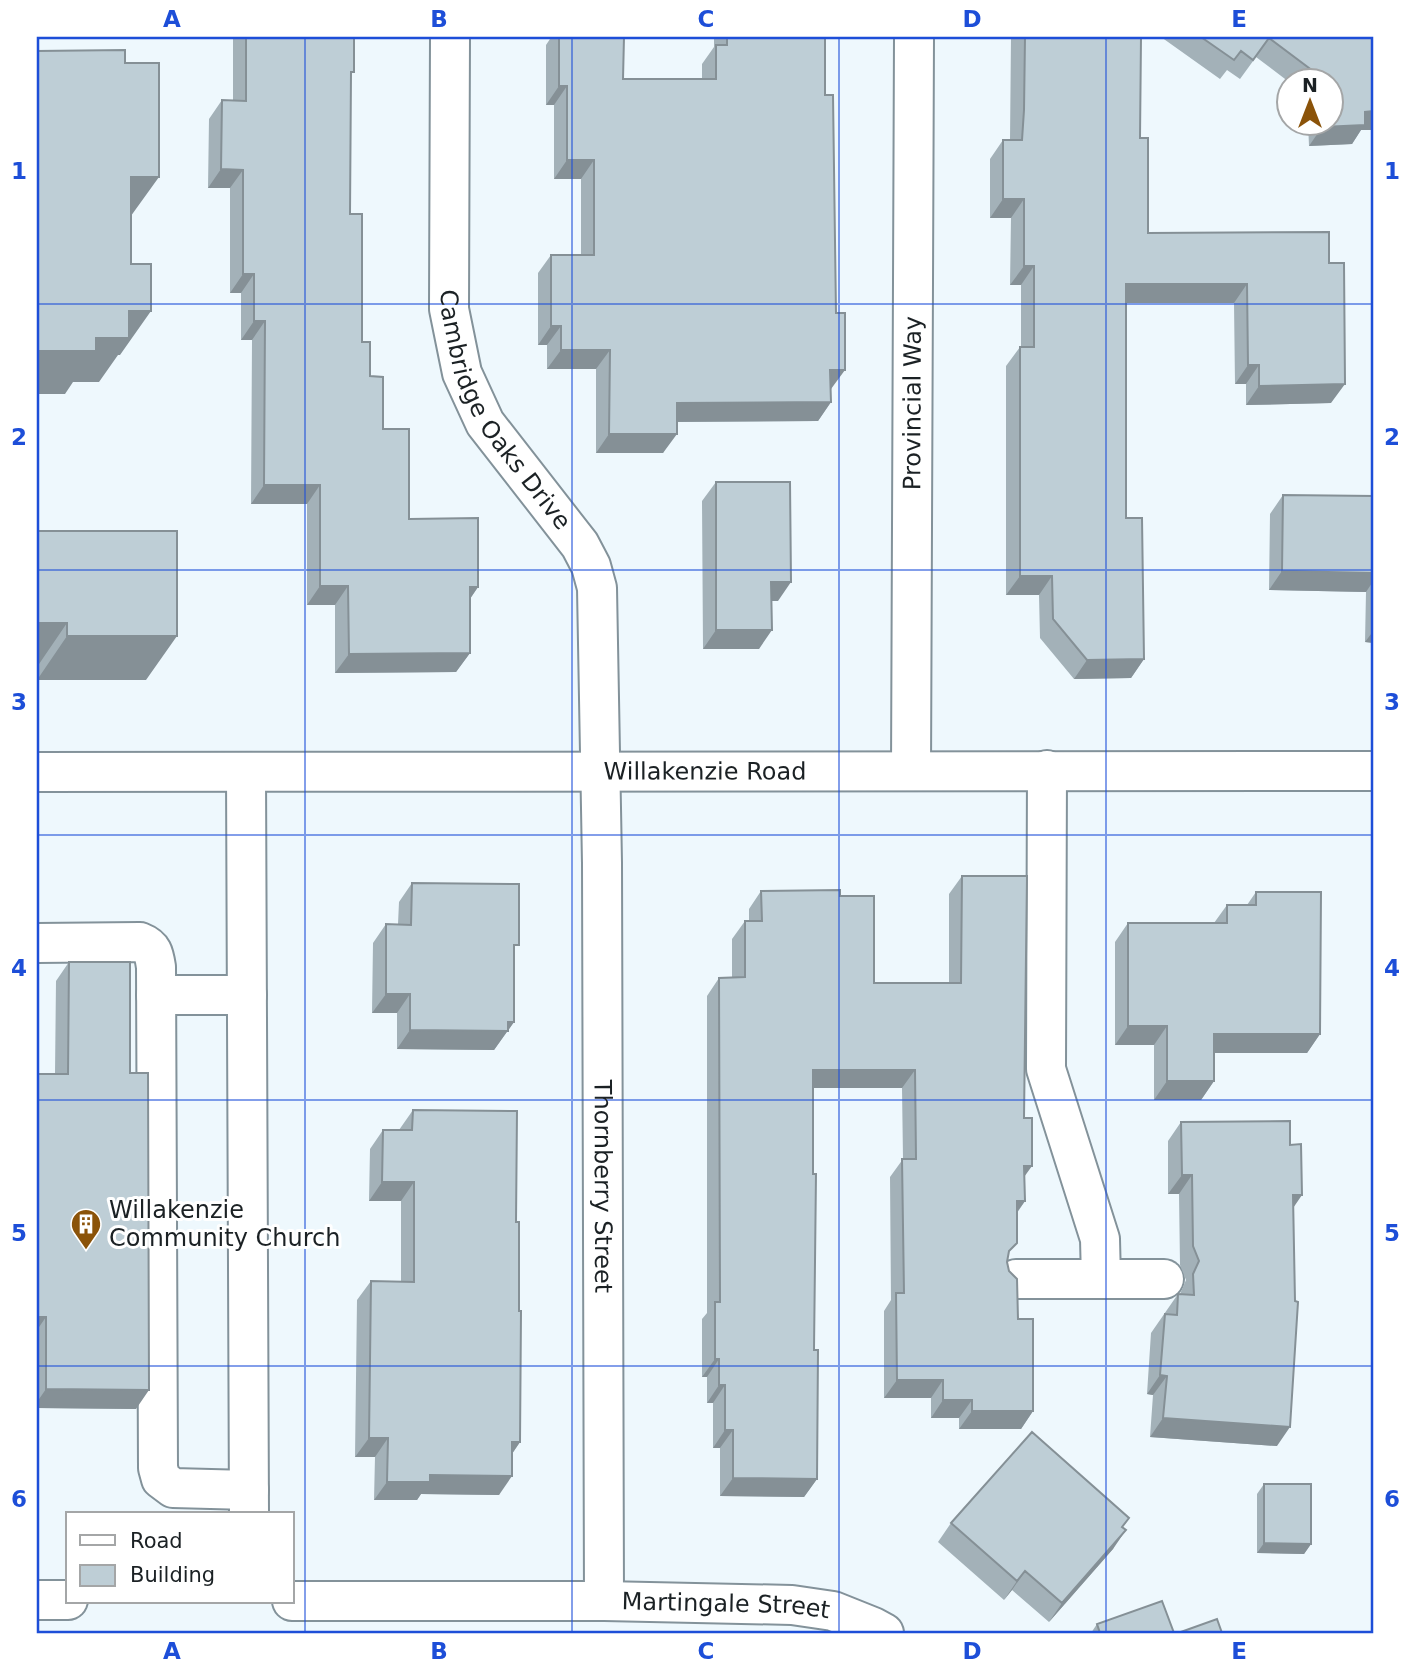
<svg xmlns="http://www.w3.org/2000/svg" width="1411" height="1670" font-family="'DejaVu Sans',sans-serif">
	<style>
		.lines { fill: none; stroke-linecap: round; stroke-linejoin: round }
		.minor-casing { stroke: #83929a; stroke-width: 42 }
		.minor { stroke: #fff; stroke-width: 38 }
		.wall { fill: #a3b1b8 }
		.shaded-wall { fill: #859096 }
		.building { fill: #beced6; stroke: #859096; stroke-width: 2 }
		.grid { fill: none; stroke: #1d4ed8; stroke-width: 2; stroke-opacity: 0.55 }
		.labels { text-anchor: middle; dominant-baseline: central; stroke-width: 6; stroke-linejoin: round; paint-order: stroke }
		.street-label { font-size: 24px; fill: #1b2124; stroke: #fff }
		.poi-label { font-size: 24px; fill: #1b2124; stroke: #fff; text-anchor: start }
		.neatline { fill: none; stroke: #1d4ed8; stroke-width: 2.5 }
		.grid-label { font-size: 23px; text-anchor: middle; font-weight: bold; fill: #1d4ed8 }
	</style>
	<rect width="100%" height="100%" fill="#eef8fd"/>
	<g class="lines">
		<!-- minor casing -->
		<g class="minor-casing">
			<g id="minor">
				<path id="s1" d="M450,37l-1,272 13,64 23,50 95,122 11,21 6,22 5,275 2,738"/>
				<path id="s2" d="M911,771l3,-734"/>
				<path id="s3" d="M37,772l1337,-1"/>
				<path d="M246,772l3,742"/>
				<path d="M37,943l103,-1c13,5 14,12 16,25l2,501 3,11 12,9 76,2"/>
				<path d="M156,995h91"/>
				<path d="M1016,1279h85l-1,-40 -54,-170 1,-299"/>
				<path d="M1101,1279h63"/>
				<path d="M37,1600h31"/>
				<path id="s4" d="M292,1601h312l188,4 41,6 40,16 11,6"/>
			</g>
		</g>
		<!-- minor -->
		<use href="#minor" class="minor"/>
	</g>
	<!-- wall -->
	<path class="wall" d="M233,37h121l-3,39 -1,138 12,128 21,87 26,90 69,68 -8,12v54l-14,19 -121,1v-68h-28v-101h-56l1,-164h-11v-47h-11v-105h-22l1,-69 13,-19 11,1z
		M550,37h74l-1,42h79v-15l12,-17v-10h111v58l6,294v13l-13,19 -141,1 -14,31h-67v-84h-49v-24h-9v-72l13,-18h30v-76h-27v-74h-8v-60l4,-6z
		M1011,37h130l-1,101 8,95 181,-1 2,171 -85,2v-21h-11l-1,-81h-108v215l18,141 -13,19 -57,1 -34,-41 -1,-43h-33v-229l14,-19h1v-62h-11l1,-67h-21v-59l13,-19h7z
		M1161,37h213l-13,93 -9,14 -43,2 -1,-24h23v-42h-42v2l-33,-25 -16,22 -13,-9 -7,9z
		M716,482l62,119h-6l-13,48h-56l-1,-148z
		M1283,495l91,1v147l-9,-1 1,-50 -97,-2 1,-76z
		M37,531l109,149h-109z
		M962,876l62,242 1,83 -8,12 -10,49 26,149 -12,18h-62v-11h-28v-20h-47v-87l7,-11 -1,-123 13,-18 -1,-71h-89l1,262 3,129 -13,18 -84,-1v-48h-7v-45h-6v-26h-5v-58l5,-6v-317l12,-18 13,-1v-38l13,-18h4v-12l12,-18 79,5 34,87h75v-89z
		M412,883l102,68v71l-20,28 -97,-1v-36h-25l1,-70 13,-19h12l1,-22z
		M1256,892l64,142 -13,19h-93v28l-13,19h-47v-55h-39v-103l13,-19h86l13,-18h20z
		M69,962l61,111 6,336 -99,-1v-334h18l1,-93z
		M413,1110l103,112 4,220 -8,12 -13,41 -78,-1 -4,6h-43l1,-43h-20l2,-157 14,-19 30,1v-81h-32l1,-52 13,-19h16z
		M1181,1122l109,23 3,62 -16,239 -127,-9 3,-42 -6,-1 4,-61 27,-39h2l6,-14 -6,-15 -1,-71h-11v-53z
		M1264,1484l47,60 -7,10 -47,-1v-59z
		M1129,1518l-6,9 -10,22 -64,73 -37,-32 -8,10 -66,-58 13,-19z
		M1097,1624l77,9h-83z"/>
	<!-- shaded-wall -->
	<path class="shaded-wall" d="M559,86h8l-13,19h-8z
		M1374,111v19h-13l-9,14 -43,2 13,-19 43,-15z
		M567,160h27l-13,19h-27z
		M221,169l22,1 -13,18h-22z
		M131,177h28l-31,43z
		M1003,199h21l-13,19h-21z
		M1024,266h10l-13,19h-11z
		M243,274h11l-13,19h-11z
		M1126,284h121l-13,19h-122z
		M129,311h22l-31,44h-2l-19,27h-26l-8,12h-28v-43l59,-13z
		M254,321h11l-13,19h-11z
		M551,326h10l-14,19h-9z
		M561,350h49l-14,19h-49z
		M1248,365h11l-13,19h-11z
		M830,370h15l-14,19h-14z
		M1345,384l-14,19 -85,2 13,-19z
		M831,402l-13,19 -155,1 14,-19z
		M609,434h68l-14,19h-67z
		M264,485h56l-13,19h-56z
		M1282,571l92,2v7l-8,12 -97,-2z
		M1020,576h32l-13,19h-33z
		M771,582h20l-13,19h-20z
		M320,586h28l-13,19h-28z
		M470,587h8l-13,19z
		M37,623h30l-30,44z
		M716,630h56l-13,19h-56z
		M1374,630v13l-9,-1z
		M67,636h110l-31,44h-109z
		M470,653l-14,19 -121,1 14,-19z
		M1144,659l-13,19 -57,1 13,-19z
		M386,994h24l-13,19h-25z
		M508,1022h6l-20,28 -97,-1 13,-19z
		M1128,1026h39l-13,19h-39z
		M1214,1034h106l-13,19h-106z
		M813,1070h102l-13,18h-102z
		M1167,1081h47l-13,19h-47z
		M1024,1166h8l-13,18z
		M1182,1175h10l-13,19h-11z
		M382,1182h32l-13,19h-32z
		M1293,1195h9l-13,19z
		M1017,1201h8l-13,18z
		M37,1317h9l-9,13z
		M715,1359h4l-12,18h-5z
		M1160,1375l7,1 -14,19 -6,-1z
		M897,1380h46l-12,18h-47z
		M719,1385h6l-12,18h-6z
		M46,1389l103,1 -13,19 -99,-1v-6z
		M943,1400h29l-13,18h-28z
		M972,1411h61l-12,18h-62z
		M1163,1418l127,9 -13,19 -127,-9z
		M725,1430h8l-13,18h-7z
		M369,1438h19l-13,19h-20z
		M512,1442h8l-13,19z
		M430,1475l82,1 -13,19 -78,-1 -4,6h-43l13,-18z
		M733,1478l84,1 -13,18 -84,-1z
		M1126,1530l-13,19 -64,73 13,-19z
		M1264,1543l47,1 -7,10 -47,-1z
		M1025,1571l-13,19 -8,10 13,-19z"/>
	<!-- building -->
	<path class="building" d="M246,37h108v35h-3l-1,142h12v128h8v34l13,1v52h26v90l69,-1v69h-8v66l-121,1 -1,-68h-28v-101h-56l1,-164h-11v-47h-11v-104l-22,-1 1,-69 24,1z
		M559,37h65l-1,42h93v-34h11v-8h98v58h8l3,218h9v57h-15l1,32 -154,1v31h-68l1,-84h-49v-24h-10v-71h43v-95h-27v-74h-8z
		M1025,37h116l-1,101h8v95l181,-1v31h15l1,121 -86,2v-21h-11l-1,-81h-121v234h16l2,141 -57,1 -34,-41 -1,-43h-32v-229h14v-81h-10v-67h-21v-59h19l2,-30z
		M1201,37h173v74l-9,1v13l-43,2v-5h9v-42h-10v-3l-52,-39 -16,22 -12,-9 -7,9z
		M125,50v13h34v114h-28v87h20v47h-22v27h-33v13h-59v-300z
		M716,482h74l1,100h-20l1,48h-56z
		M1283,495l91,1v77l-92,-2z
		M37,531h140v105h-110v-13h-30z
		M962,876h65l-3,242h8v48h-8l1,35h-8v42l-8,8 -2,11 2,9 8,8 1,40h15v92h-61v-11h-29v-20h-46l-1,-87h8l-2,-134h14l-1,-89h-102v104h3l-2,176h4l-1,129 -84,-1v-48h-8v-45h-6v-26h-4v-57h5l-1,-324 26,-1v-56h17l-1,-30 79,-1v6h34v87h87z
		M412,883l107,1v61h-5v77h-6v9l-98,-1v-36h-24v-70l25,1z
		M1256,892h65l-1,142h-106v47h-47v-55h-39v-103h99v-18h29z
		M69,962h61v111h18l1,317 -103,-1v-72h-9v-243h31z
		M413,1110l104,1 -1,111h3v89h2l-1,131h-8v34l-82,-1v7h-43l1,-44h-19l2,-157 43,1v-100h-32l1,-52h29z
		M1290,1121v24l11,-1 1,51h-9l2,106 3,1 -8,125 -127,-9 4,-42 -7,-1 5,-61 12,1 1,-21 16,1 -1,-21 6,-13 -6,-15 -1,-71h-10l-1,-53z
		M1032,1432l97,86 -7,9 4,3 -64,73 -37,-32 -8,10 -66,-58z
		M1264,1484h47v60l-47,-1z
		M1162,1601l12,32h-74l-3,-9z
		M1217,1619l5,14h-44z"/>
	<!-- grid -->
	<path class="grid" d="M305,37v1596M572,37v1596M839,37v1596M1106,37v1596M37,304h1337M37,570h1337M37,835h1337M37,1100h1337M37,1366h1337"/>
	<!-- icons -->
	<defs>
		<g id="building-pin" transform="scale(1.575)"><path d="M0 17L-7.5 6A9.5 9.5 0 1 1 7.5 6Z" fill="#8b5309" stroke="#fff"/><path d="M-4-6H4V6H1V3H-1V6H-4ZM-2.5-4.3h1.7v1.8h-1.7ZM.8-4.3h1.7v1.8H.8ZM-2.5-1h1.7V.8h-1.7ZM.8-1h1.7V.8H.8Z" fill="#fff"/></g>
	</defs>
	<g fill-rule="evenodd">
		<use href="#building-pin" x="86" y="1224"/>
	</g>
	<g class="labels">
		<!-- street labels -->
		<g class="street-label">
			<text stroke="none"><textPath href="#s2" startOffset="368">Provincial Way</textPath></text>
			<text stroke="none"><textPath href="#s1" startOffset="388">Cambridge Oaks Drive</textPath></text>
			<text stroke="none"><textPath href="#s3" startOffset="668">Willakenzie Road</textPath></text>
			<text stroke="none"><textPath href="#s1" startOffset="1192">Thornberry Street</textPath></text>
			<text stroke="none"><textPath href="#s4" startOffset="434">Martingale Street</textPath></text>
		</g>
		<!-- poi labels -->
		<g class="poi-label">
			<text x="109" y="1210">Willakenzie<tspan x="109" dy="28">Community Church</tspan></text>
		</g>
	</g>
	<!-- border -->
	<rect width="1411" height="1670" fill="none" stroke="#ffffff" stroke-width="77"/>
	<!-- legend -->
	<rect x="66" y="1512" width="228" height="91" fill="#ffffff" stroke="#a4a6a7" stroke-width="2"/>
	<rect x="80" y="1535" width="35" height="10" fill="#ffffff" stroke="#a4a6a7" stroke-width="2"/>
	<text x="130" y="1548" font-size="21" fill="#1b2124">Road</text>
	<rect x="80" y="1565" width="35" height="21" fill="#beced6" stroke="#a4a6a7" stroke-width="2"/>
	<text x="130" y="1582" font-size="21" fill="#1b2124">Building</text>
	<!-- north arrow -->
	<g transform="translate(1310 102)"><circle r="33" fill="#ffffff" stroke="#a4a6a7" stroke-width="2"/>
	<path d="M0-5L12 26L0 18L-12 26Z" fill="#8b5309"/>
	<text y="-10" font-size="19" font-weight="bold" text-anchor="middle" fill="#1b2124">N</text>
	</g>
	<rect x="38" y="38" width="1334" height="1594" class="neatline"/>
	<g class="grid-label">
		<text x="172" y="27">A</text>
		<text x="439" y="27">B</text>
		<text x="706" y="27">C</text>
		<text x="972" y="27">D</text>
		<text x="1239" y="27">E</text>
		<text x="19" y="179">1</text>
		<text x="1392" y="179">1</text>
		<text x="19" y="445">2</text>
		<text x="1392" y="445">2</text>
		<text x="19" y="710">3</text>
		<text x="1392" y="710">3</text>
		<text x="19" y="976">4</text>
		<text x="1392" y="976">4</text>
		<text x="19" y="1241">5</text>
		<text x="1392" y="1241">5</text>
		<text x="19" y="1507">6</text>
		<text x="1392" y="1507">6</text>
		<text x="172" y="1659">A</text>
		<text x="439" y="1659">B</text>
		<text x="706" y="1659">C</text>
		<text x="972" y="1659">D</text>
		<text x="1239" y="1659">E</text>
	</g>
</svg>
